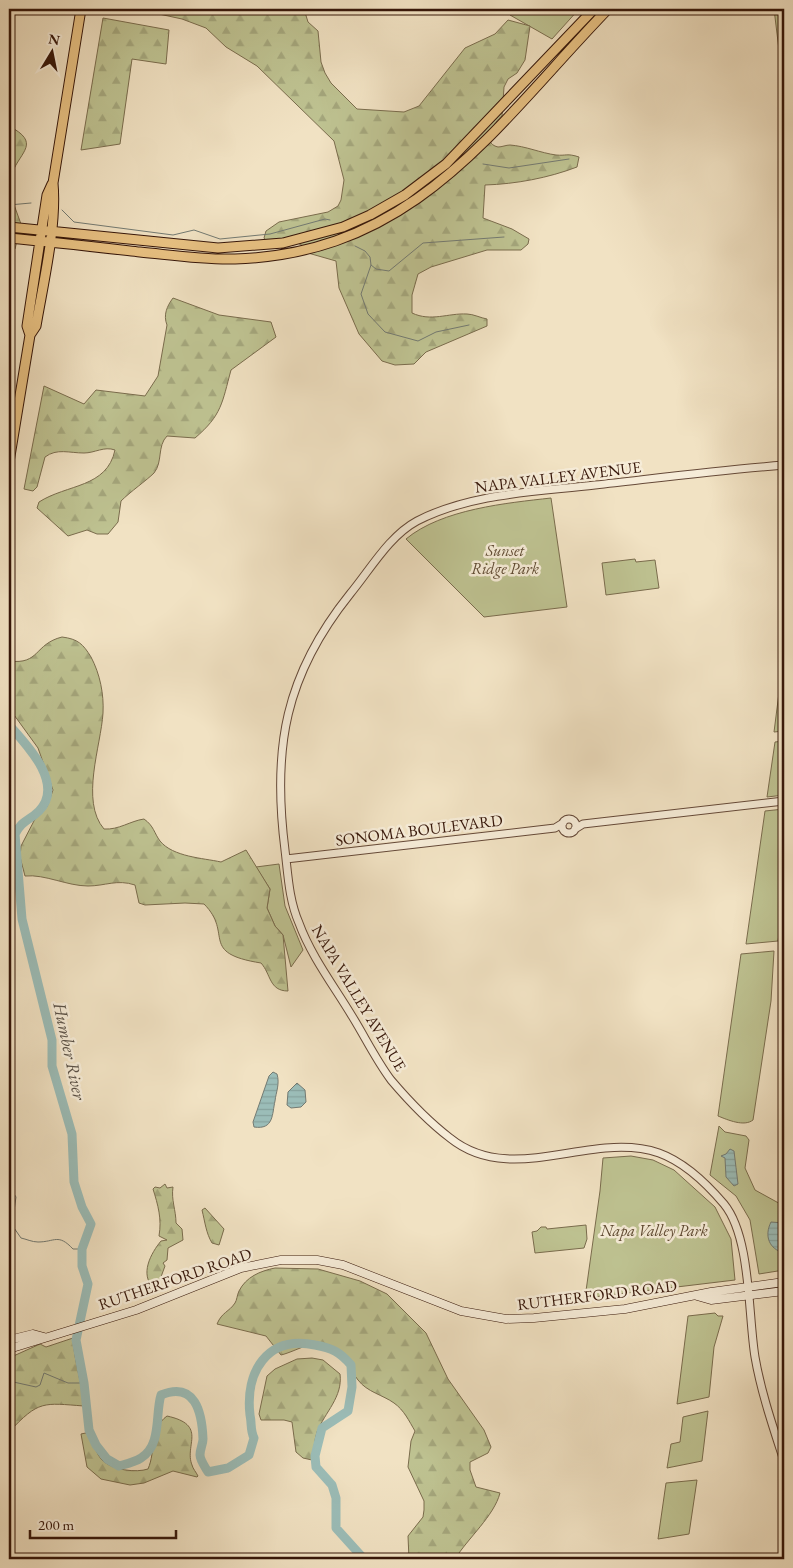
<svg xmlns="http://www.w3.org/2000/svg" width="793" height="1568" font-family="'EB Garamond',serif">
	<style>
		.green { fill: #bec291; stroke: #7a6c4d }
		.forest { fill: url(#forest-firs); stroke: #7a6c4d }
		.water { fill: url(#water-rules); stroke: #737a72 }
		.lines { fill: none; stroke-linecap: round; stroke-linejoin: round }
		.stream { stroke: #737a72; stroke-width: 1 }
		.river { stroke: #9bbdb8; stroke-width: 9 }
		.tertiary-casing { stroke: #654938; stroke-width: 9 }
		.secondary-casing { stroke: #361609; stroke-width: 9 }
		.primary-casing { stroke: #361609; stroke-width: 11 }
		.tertiary { stroke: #f6ecd8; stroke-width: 7 }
		.secondary { stroke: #f6ecd8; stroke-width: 8 }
		.primary { stroke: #e8c182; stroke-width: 9 }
		.labels { text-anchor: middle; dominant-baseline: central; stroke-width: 5; stroke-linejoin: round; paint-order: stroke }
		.street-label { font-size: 16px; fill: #361609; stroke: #f6ecd8 }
		.park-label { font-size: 16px; font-style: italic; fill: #5f4a32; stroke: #f6ecd8 }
		.water-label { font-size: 18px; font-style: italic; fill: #595046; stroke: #f6ecd8 }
	</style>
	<defs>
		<pattern id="forest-firs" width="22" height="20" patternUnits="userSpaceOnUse" patternTransform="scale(1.25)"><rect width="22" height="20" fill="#bec291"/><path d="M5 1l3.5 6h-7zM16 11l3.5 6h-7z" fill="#a4a67c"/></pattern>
		<pattern id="water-rules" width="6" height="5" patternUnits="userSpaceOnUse" patternTransform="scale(1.25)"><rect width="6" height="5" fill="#9bbdb8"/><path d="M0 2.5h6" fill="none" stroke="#86a29d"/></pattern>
	</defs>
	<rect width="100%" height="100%" fill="#f1e2c3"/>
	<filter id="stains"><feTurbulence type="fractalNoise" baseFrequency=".004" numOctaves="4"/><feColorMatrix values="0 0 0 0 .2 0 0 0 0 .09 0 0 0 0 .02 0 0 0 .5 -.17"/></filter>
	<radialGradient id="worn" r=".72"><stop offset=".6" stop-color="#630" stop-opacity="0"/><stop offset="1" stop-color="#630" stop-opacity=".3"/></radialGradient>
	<!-- green -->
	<path class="green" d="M512,9h67l-27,30 -42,-24z
		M774,9h10v52l-4,-3z
		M551,498l16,109 -83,10 -78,-78c36,-30 101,-36 145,-41z
		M635,559l1,3 19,-2 4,28 -53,7 -4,-32z
		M784,676v55l-10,1 7,-55z
		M784,741v54l-17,2 8,-55z
		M784,809v92l-6,40 -32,3 19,-133z
		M279,864l6,42 18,44 -12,17 -8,-32 -8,-9 -8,-18 3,-19 -14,-22z
		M774,951l-3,50 -18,119c-9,7 -25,0 -35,-4l23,-162z
		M719,1126l6,6 21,4 3,4 -4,28 10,22 29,16v64l-25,4 -9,-54 -14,-24 -26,-21z
		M631,1156l22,4 21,10 41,37 16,32 4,41 -150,18 15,-107 3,-33z
		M586,1225l1,14 -3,9 -49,5 -3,-21 5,-1 4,-4h5l1,2z
		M715,1313l3,3h5l-9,31 -5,50 -32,7 11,-88z
		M708,1411l-6,50 -35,7 4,-24 9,-2 3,-25z
		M697,1480l-8,54 -31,5 8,-56z"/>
	<!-- forest -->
	<path class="forest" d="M136,9h168l4,13 10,9 3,31 4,11 6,10 26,26 47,3 15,-6 46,-58 30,-14 13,-14 22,6 -5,34 -8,13 -9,6 -4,8 -2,29c-7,5 -22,27 -4,31 4,0 8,-2 12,-2 15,1 31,8 46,10 10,1 11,-2 23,2l-2,10c-29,11 -61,17 -92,18l-2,33 29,11 17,10 -1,5 -7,6h-34l-56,17 -13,7 -6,21v18c19,9 36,0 55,1 6,0 14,4 20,5v7l-61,26 -12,12 -19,1 -13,-4 -23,-27 -20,-46 -3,-27 -28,-8c-7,-16 -27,-11 -41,-11l-3,-4 2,-7 13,-9 49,-10 10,-6 3,-6 3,-20 -10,-39 -77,-75 -31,-19 -20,-19 -24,-9z
		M103,18l66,12 -3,34 -34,-5 -12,85 -39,6z
		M9,126c32,17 12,25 3,47 -2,5 -2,11 -3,16z
		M9,191l12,33 -6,25 -6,4z
		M173,298l46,17 52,7 5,15 -45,33c-9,33 -9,45 -36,68l-28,-2c-10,10 -4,26 -13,37 -7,7 -24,19 -33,28l-3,21 -10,12h-11l-10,-4 -19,6 -31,-28 2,-6c28,-18 68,-14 76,-52 -11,-4 -20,3 -31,3 -15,0 -27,-5 -39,4l-8,30 -4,4 -9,-2 20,-103 40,18 12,-14 49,6 13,-20 9,-51c-4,-10 0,-19 6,-27z
		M62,637c16,2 21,7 29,20 9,17 13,37 12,56 -2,33 -23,88 1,116 15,1 26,-8 40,-10 10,7 10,14 16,22 13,16 43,17 61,21l25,-12 24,39 -3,19 8,18 8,9 5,56c-19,0 -17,-17 -27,-28 -63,-10 -27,-29 -57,-59l-19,-1 -40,2 -6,-2 -4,-18c-18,-6 -30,1 -47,1 -21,0 -43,-12 -63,-10l-5,-19 1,-11 15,-29 11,-10 6,-17 -15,-42 -29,-40v-47c31,4 25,-17 53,-24z
		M165,1184l2,4 6,-1c-2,13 3,23 3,36l6,6 1,11 -15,8 -1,12 -4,3 2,3 -7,19 -4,3c-15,-13 -3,-35 7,-47l6,-1 -8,-4c3,-17 -1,-31 -6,-47l2,-2 5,1z
		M205,1208l19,21 -5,16 -7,-2c-6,-10 -7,-21 -10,-33z
		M275,1268l43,1 42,12 27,13 39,39 22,46 36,51 7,17 -3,6 -18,9v8l6,17 24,6c-6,23 -32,45 -45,66h-46l-1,-23 15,-19 1,-7v-9l-16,-34 3,-26 4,-10c-6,-10 -11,-21 -21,-28 -11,-8 -27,-11 -36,-23 -9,-11 -13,-30 -29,-35 -16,-6 -32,6 -48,10l-15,-19 -49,-12c5,-12 12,-12 18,-21 2,-3 2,-8 4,-12 7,-14 21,-20 36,-23z
		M73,1338c1,23 9,45 11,68 -41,-3 -45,-6 -75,26v-74l31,-14 6,3z
		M312,1358l11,2 17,14c3,23 -15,38 -23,58 -3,9 -3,20 -5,28l-9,-2 -7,-6 -4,-30 -8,-2h-23l-2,-6 8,-38 8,-7 22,-10z
		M167,1416c41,9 17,29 25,49 1,4 4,7 6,11l-1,1 -24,-6 -29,12 -14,2 -29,-6 -14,-12 -6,-33 9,-2c3,10 5,21 13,29 10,9 33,12 45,8 8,-18 1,-40 19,-53z"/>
	<!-- water -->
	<path class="water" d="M273,1072l4,2c3,10 -1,18 -2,27 -3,13 -1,29 -21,26l-1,-5 16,-46z
		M297,1083l8,7 1,12 -5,5 -10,1 -4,-3 1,-13z
		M730,1149l4,2c1,11 3,22 4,33l-4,2 -8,-9 -1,-19 -4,-2 5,-2z
		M771,1222l13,1v30c-15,-4 -20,-17 -13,-31z"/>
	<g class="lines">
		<!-- stream -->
		<path class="stream" d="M483,164l26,4 60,-9
			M9,205l22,-2
			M62,210l12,12 99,13 21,-5 26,9 50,-5 55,-15 5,1
			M355,246l10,5 5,6 1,8 -10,29 7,20 17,18 33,9 18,-9 33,-7
			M371,265l5,4 13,2 34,-28 81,-6
			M9,1186l7,11 -4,28 9,13c5,1 11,4 17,4 17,0 20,-9 35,7h9
			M9,1381l27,6 4,-2 4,-12 24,10h16"/>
		<!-- river -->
		<path class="river" d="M9,725c18,20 56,59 30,86 -10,10 -17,9 -24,23l7,85 30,121v26l20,68 2,48 8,25 9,17 -9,25v17l6,18 -12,56 8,43 5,47 7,15 11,14 12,7c7,-2 16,-4 22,-8 21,-13 14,-44 20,-63 34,-14 41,17 42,44 0,5 -3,10 -3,16 0,5 5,12 8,17l20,-4 21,-13 5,-17c-4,-8 -2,-14 -4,-23 -5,-43 17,-80 65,-70 17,3 25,7 36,20l1,22 -4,24 -26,17 -7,28 1,11 16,18 4,13v30l28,31"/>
		<!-- tertiary casing -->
		<g class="tertiary-casing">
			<path id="tertiary" d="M784,465c-63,5 -126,13 -189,20 -59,7 -124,8 -178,36 -28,15 -47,49 -67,73 -65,81 -78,154 -65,256 3,25 4,50 14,73 12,33 35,63 53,93 13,21 24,44 39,64 17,20 38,42 59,58 62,50 141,-8 209,15 25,9 48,31 65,51 27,33 24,110 31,153 6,35 18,70 29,104
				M562 826a7 7 0 1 1 14 0a7 7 0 1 1-14 0Z
				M575,829l8,-5 201,-23
				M286,859l269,-31 8,-5"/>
		</g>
		<!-- secondary casing -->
		<g class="secondary-casing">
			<path id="secondary" d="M697,1296l14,4 73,-9
				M9,1340l24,-6 11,3
				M9,1349l127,-39 105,-42 40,-8h36l26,5 118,46 45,8 28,-1 91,-9 86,-17 73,-10"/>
		</g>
		<!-- primary casing -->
		<g class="primary-casing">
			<path id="primary" d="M9,227l209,21 65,-5 60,-16 27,-12 35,-20 41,-31 148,-155
				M9,238c44,4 87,9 131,14 31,3 63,8 95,7 181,-6 259,-132 373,-250
				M30,335l-3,-9 20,-131 5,-11
				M9,462l21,-127 6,-9c7,-42 21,-100 17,-143l28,-174"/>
		</g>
		<!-- tertiary -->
		<use href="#tertiary" class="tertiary"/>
		<!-- secondary -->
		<use href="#secondary" class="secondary"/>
		<!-- primary -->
		<use href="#primary" class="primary"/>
	</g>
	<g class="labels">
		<!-- street labels -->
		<g class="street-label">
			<text transform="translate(558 477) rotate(-7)">NAPA VALLEY AVENUE</text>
			<text transform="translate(419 830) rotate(-7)">SONOMA BOULEVARD</text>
			<text transform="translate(359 998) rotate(59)">NAPA VALLEY AVENUE</text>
			<text transform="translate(175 1279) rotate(-19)">RUTHERFORD ROAD</text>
			<text transform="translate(597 1295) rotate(-7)">RUTHERFORD ROAD</text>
		</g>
		<!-- park labels -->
		<g class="park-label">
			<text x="505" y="550">Sunset<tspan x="505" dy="18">Ridge Park</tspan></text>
			<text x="654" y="1230">Napa Valley Park</text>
		</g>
		<!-- water labels -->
		<g class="water-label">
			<text transform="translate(70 1051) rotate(78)">Humber River</text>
		</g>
	</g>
	<!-- margin -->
	<rect width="793" height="1568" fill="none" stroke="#f1e2c3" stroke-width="30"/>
	<rect x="10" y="10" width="773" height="1548" fill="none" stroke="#361609" stroke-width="2.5"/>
	<rect x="15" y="15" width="763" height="1538" fill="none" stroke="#361609"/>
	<!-- north arrow -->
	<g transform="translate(52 52) rotate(10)" stroke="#f6ecd8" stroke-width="4" paint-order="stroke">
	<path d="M0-4L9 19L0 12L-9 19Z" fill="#361609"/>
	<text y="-8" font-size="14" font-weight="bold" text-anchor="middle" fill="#361609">N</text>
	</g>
	<!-- scale -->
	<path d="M30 1530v8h146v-8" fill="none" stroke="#361609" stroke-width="2.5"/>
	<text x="38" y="1530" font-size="15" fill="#361609" stroke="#f6ecd8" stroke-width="4" paint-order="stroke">200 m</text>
	<rect width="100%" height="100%" filter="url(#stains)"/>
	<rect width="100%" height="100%" fill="url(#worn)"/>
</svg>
